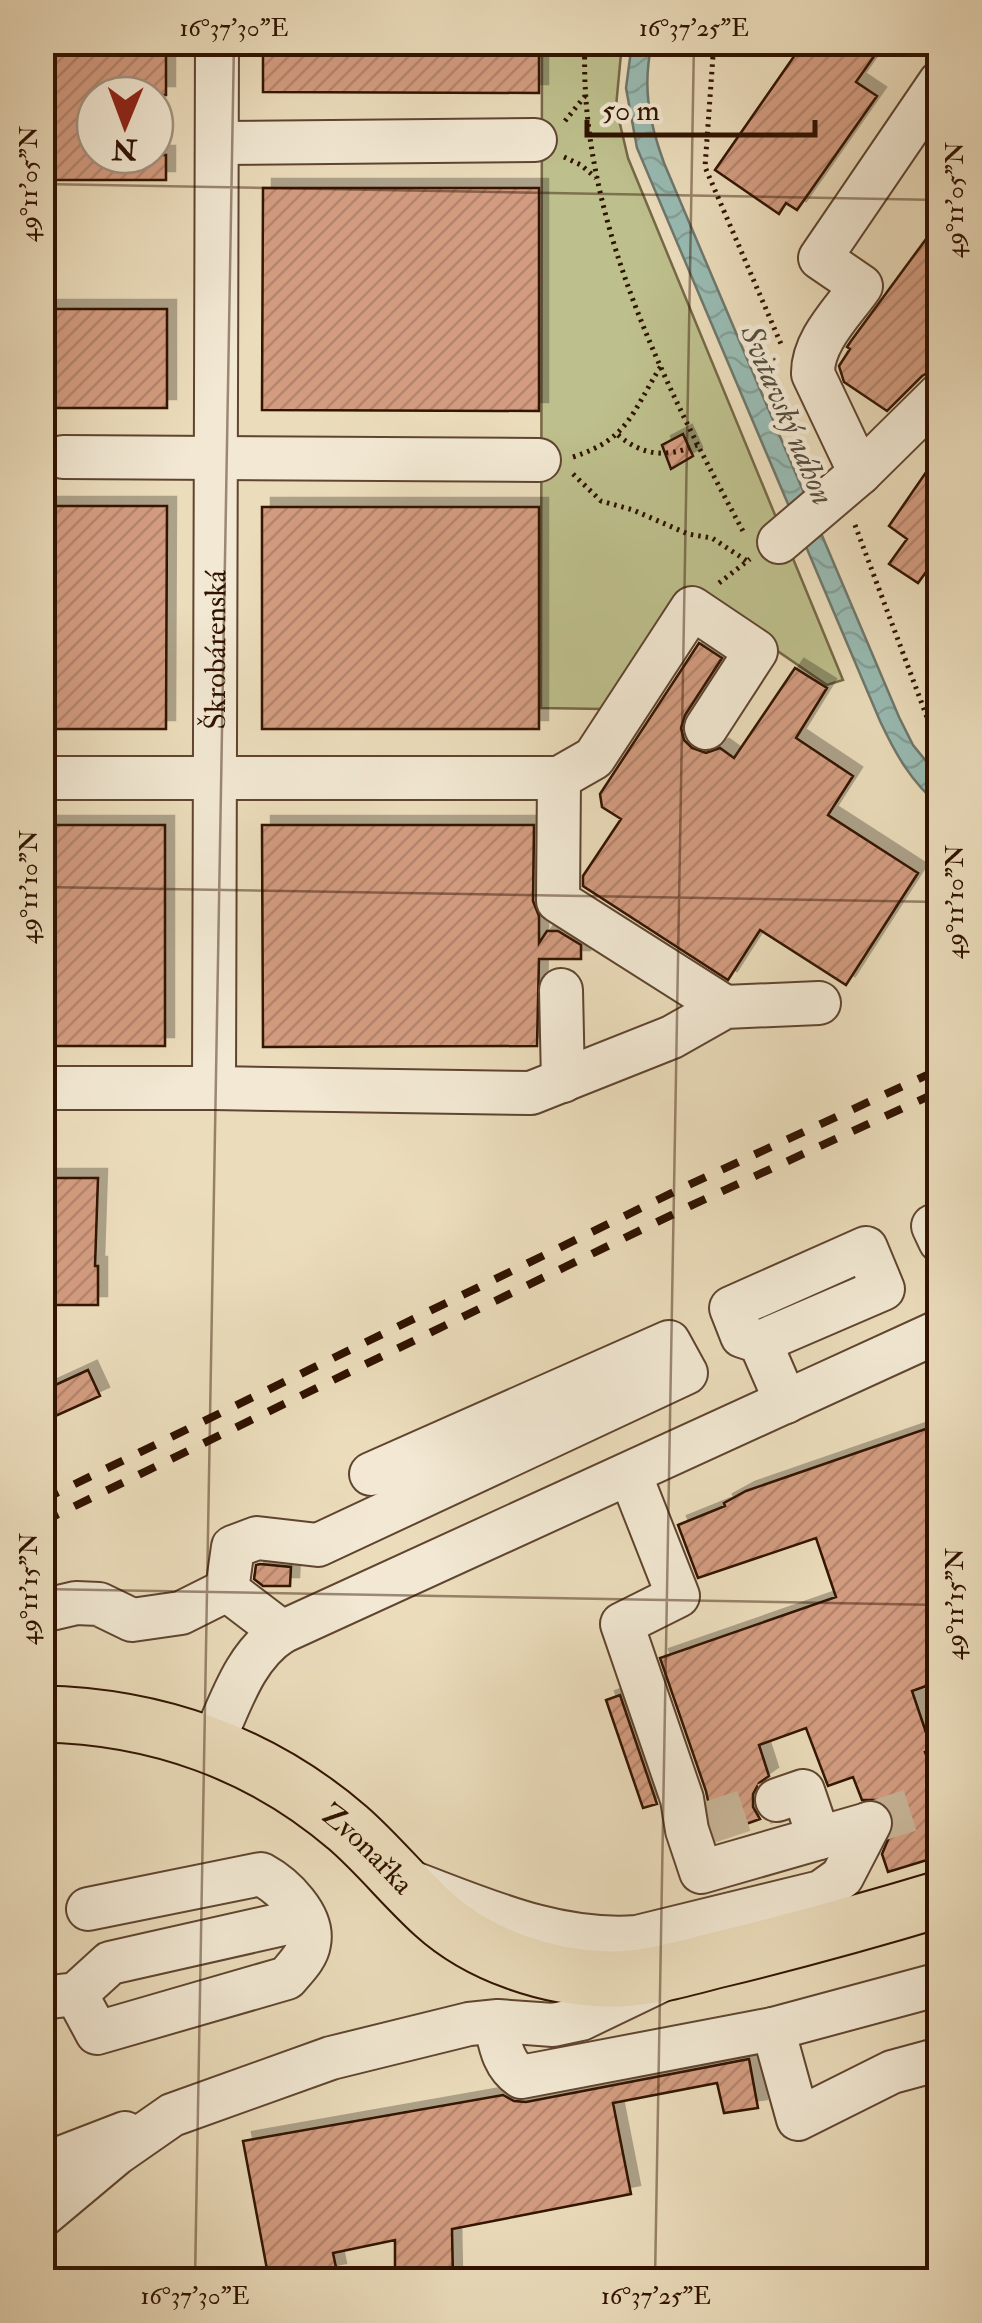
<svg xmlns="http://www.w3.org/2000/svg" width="982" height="2323" font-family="'IM FELL Double Pica',serif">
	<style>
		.park { fill: #bdbf8c; stroke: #766846; stroke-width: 2.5 }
		.water { fill: url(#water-waves); stroke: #6e776b; stroke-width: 2.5 }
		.building { fill: url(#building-hatch); stroke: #301200; stroke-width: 2.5; filter: url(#shadow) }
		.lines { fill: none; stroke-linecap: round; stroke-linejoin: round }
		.minor-tunnel { stroke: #c6b496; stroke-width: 42; stroke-dasharray: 42 21; stroke-linecap: butt }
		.minor-casing { stroke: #5f442f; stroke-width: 46 }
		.major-casing { stroke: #301200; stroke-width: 59 }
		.path { stroke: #301200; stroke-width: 5; stroke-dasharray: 2.5 5; stroke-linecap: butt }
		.minor { stroke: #f2e8d3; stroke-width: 42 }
		.major { stroke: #ebdcbb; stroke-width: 55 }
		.rail { stroke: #301200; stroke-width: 8; stroke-dasharray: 18 18; stroke-linecap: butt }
		.ticks { fill: none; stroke: #301200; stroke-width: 2.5; stroke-opacity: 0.45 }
		.labels { text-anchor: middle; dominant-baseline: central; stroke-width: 9; stroke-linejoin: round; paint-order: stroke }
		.street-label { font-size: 30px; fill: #301200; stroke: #f2e8d3 }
		.water-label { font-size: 32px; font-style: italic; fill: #544d3f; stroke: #f2e8d3 }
		.neatline { fill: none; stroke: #301200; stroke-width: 4 }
		.ticks-label { font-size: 25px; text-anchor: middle; fill: #301200 }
	</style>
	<defs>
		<pattern id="water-waves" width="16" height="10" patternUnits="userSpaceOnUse" patternTransform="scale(2.5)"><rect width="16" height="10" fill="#98bbb3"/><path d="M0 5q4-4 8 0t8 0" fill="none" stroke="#83a098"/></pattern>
		<pattern id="building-hatch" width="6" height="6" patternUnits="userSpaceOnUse" patternTransform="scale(2.5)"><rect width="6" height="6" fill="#d39c80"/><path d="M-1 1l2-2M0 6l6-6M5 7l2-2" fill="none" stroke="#b5856d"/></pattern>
		<filter id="shadow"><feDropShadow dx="9" dy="-9" stdDeviation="0" flood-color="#0004"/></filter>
	</defs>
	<rect width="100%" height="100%" fill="#ebdcbb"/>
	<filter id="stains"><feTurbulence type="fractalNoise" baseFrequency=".002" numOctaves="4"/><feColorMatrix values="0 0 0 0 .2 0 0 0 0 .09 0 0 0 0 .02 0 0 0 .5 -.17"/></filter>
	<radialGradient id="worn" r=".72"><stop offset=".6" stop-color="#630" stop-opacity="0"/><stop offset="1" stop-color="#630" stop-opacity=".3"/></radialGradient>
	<!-- park -->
	<path class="park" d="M542,43h80l-6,64 12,51 215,522 -16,5 -118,-81 -106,105 -62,-1z"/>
	<!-- water -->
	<path class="water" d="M632,43h20c-10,43 -3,79 12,120l235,554 14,28 26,32v28c-28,-23 -44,-52 -59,-84l-243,-573 -11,-60z"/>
	<!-- building -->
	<path class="building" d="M42,42h124v53h-71v60h71v25h-124z
		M263,42h276v51l-276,-1z
		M804,42h80l-28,40 21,14 -80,114 -11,-7 -7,11 -64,-44z
		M263,188h276v223l-277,-1z
		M940,220v146l-18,10 -35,35 -43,-29 -5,-16 11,-17 -3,-2 4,-6z
		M42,309h125v99h-125z
		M683,434l10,22 -22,13 -9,-24z
		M940,452v123l-11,-7 -11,15 -29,-19 18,-25 -18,-13z
		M42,506h125l-1,223h-124z
		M262,507h277v222h-277z
		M699,643l23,15 -37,57 -4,13 3,12 8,8 14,5 14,-5 14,10 61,-90 32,20 -31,50 57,38 -25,39 90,58 -72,112 -86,-55 -32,50 -145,-94v-10l38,-57 -19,-12 -2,-13z
		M42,825h123v221h-123z
		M262,825h272l-1,76 6,15v27l8,-12h11l23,14v14h-42l-2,87 -274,1z
		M42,1178h56l-3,88h3v39h-56z
		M88,1370l12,26 -58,26v-31z
		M940,1424v257l-28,10 20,59 -7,2 15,38v66l-52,16 -6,-18 13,-31 -4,-13 -10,-10h-19l-9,-23 -25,9 -22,-58 -47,17 10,31 -10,7 -6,11v13l7,12 -45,16 -9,-44 -46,-133 176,-61 -20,-59 -118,40 -20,-53 47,-19 -1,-3 22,-12z
		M260,1564l31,3 -1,19h-27l-9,-7 2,-14z
		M620,1695l37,109 -14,4 -37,-108z
		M749,2059l9,49 -34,5 -7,-30 -104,20 18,91 -179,35 1,51h-58v-40l-62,13 4,19 -44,8h-24l-26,-139 260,-46 11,6 12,1z"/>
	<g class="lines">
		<!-- minor-tunnel -->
		<path class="minor-tunnel" d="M870,1823l70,-22
			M704,1824l73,-24"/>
		<!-- minor casing -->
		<g class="minor-casing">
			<g id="minor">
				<path d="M217,143l318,-3"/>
				<path d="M63,457l476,3"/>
				<path d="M860,473l-47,-99c-1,-33 30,-62 48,-88l-41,-28 120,-176"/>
				<path d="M779,542l81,-69 80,-79"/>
				<path d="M42,778h517l35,-20 98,-150 64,43 -50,77"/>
				<path d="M559,778l-1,123 167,106"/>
				<path d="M561,990l2,91"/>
				<path id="s1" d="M42,1088h172l3,-1046"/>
				<path d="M214,1088l317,5 141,-56 53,-30 94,-4"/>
				<path d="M933,1226l7,15"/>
				<path d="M760,1342l-18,-6 -11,-28 135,-60 17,41 -123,53 26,60"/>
				<path d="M630,1474l48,122 -56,28 60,175 5,31 14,42 167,-48"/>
				<path d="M42,1611l34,-8 23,1 33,16 49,-7 46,-23"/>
				<path d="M282,1632l-55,-42 6,-43 24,-9 61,7 368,-172 -17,-31 -298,132"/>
				<path d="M212,1744c18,-39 32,-88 70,-112l658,-301"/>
				<path d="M777,1800l26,-9 16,47"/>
				<path d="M408,1881c75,28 148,62 229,56l184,-45 21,-15 28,-54"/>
				<path d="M76,1994l21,39 190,-55c8,-10 20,-21 22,-34 6,-28 -26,-58 -48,-70l-173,35"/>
				<path d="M42,1998l34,-4 34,-31 195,-44"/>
				<path d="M495,2022c5,21 7,42 26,55l252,-48 167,-45"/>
				<path d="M773,2029l25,90 94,-47 48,-13"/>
				<path d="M42,2165l83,-32"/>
				<path d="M42,2216l74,-62 56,-39 159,-57 138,-34 29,-3 55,4 28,-6 81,-39"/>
			</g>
		</g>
		<!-- major casing -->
		<g class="major-casing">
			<g id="major">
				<path id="s2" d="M42,1714c114,2 219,39 306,114 31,27 56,59 86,86 45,41 114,64 175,65 37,1 75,-11 111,-20 74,-18 147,-38 220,-60"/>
			</g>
		</g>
		<!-- path -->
		<path class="path" d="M585,42c-7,174 79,342 159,491
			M714,42l-9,125 76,177
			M565,121l20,-25
			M564,157l17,8 15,13
			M618,435c25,21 48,23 79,10
			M573,457c56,-18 59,-45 88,-91
			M573,474l28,27 32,9 55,24 24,4 35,23
			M855,525l85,227
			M719,583l31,-24"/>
		<!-- minor -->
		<use href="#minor" class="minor"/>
		<!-- major -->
		<use href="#major" class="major"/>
		<!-- rail -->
		<path class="rail" d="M42,1500l640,-312 258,-119
			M42,1522l648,-316 250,-115"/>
	</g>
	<!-- ticks -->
	<path class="ticks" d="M42,184l898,16M42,887l898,15M42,1589l898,16M195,2280l39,-2238M655,2280l39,-2238"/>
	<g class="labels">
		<!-- street labels -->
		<g class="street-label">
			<text stroke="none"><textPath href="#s1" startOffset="610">Škrobárenská</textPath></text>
			<text stroke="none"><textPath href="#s2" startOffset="362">Zvonařka</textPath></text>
		</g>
		<!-- water labels -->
		<g class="water-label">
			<text transform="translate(787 415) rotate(67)">Svitavský náhon</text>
		</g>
	</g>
	<!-- margin -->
	<rect width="982" height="2323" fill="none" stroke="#ebdcbb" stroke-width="110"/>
	<!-- north arrow -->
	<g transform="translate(125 125) rotate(181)"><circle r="48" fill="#f2e8d3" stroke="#a4927f" stroke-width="2.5"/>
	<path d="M0-8L18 38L0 25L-18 38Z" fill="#8f2418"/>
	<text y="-15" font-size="28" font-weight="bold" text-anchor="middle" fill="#301200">N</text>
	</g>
	<!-- scale -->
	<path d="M587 120v15h228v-15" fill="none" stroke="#301200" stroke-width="5"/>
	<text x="602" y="120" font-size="30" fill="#301200" stroke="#f2e8d3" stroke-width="8" paint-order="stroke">50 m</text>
	<rect x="55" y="55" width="872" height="2213" class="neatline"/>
	<g class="ticks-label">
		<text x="234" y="36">16°37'30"E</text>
		<text x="694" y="36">16°37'25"E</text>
		<text transform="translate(28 184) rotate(-90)" y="9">49°11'05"N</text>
		<text transform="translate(954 200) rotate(-90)" y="9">49°11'05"N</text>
		<text transform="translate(28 887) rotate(-90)" y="9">49°11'10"N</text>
		<text transform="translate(954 902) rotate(-90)" y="9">49°11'10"N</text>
		<text transform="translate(28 1589) rotate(-90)" y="9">49°11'15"N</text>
		<text transform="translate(954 1604) rotate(-90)" y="9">49°11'15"N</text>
		<text x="195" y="2304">16°37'30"E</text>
		<text x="656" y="2304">16°37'25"E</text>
	</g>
	<rect width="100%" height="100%" filter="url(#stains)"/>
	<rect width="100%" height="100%" fill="url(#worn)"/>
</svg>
